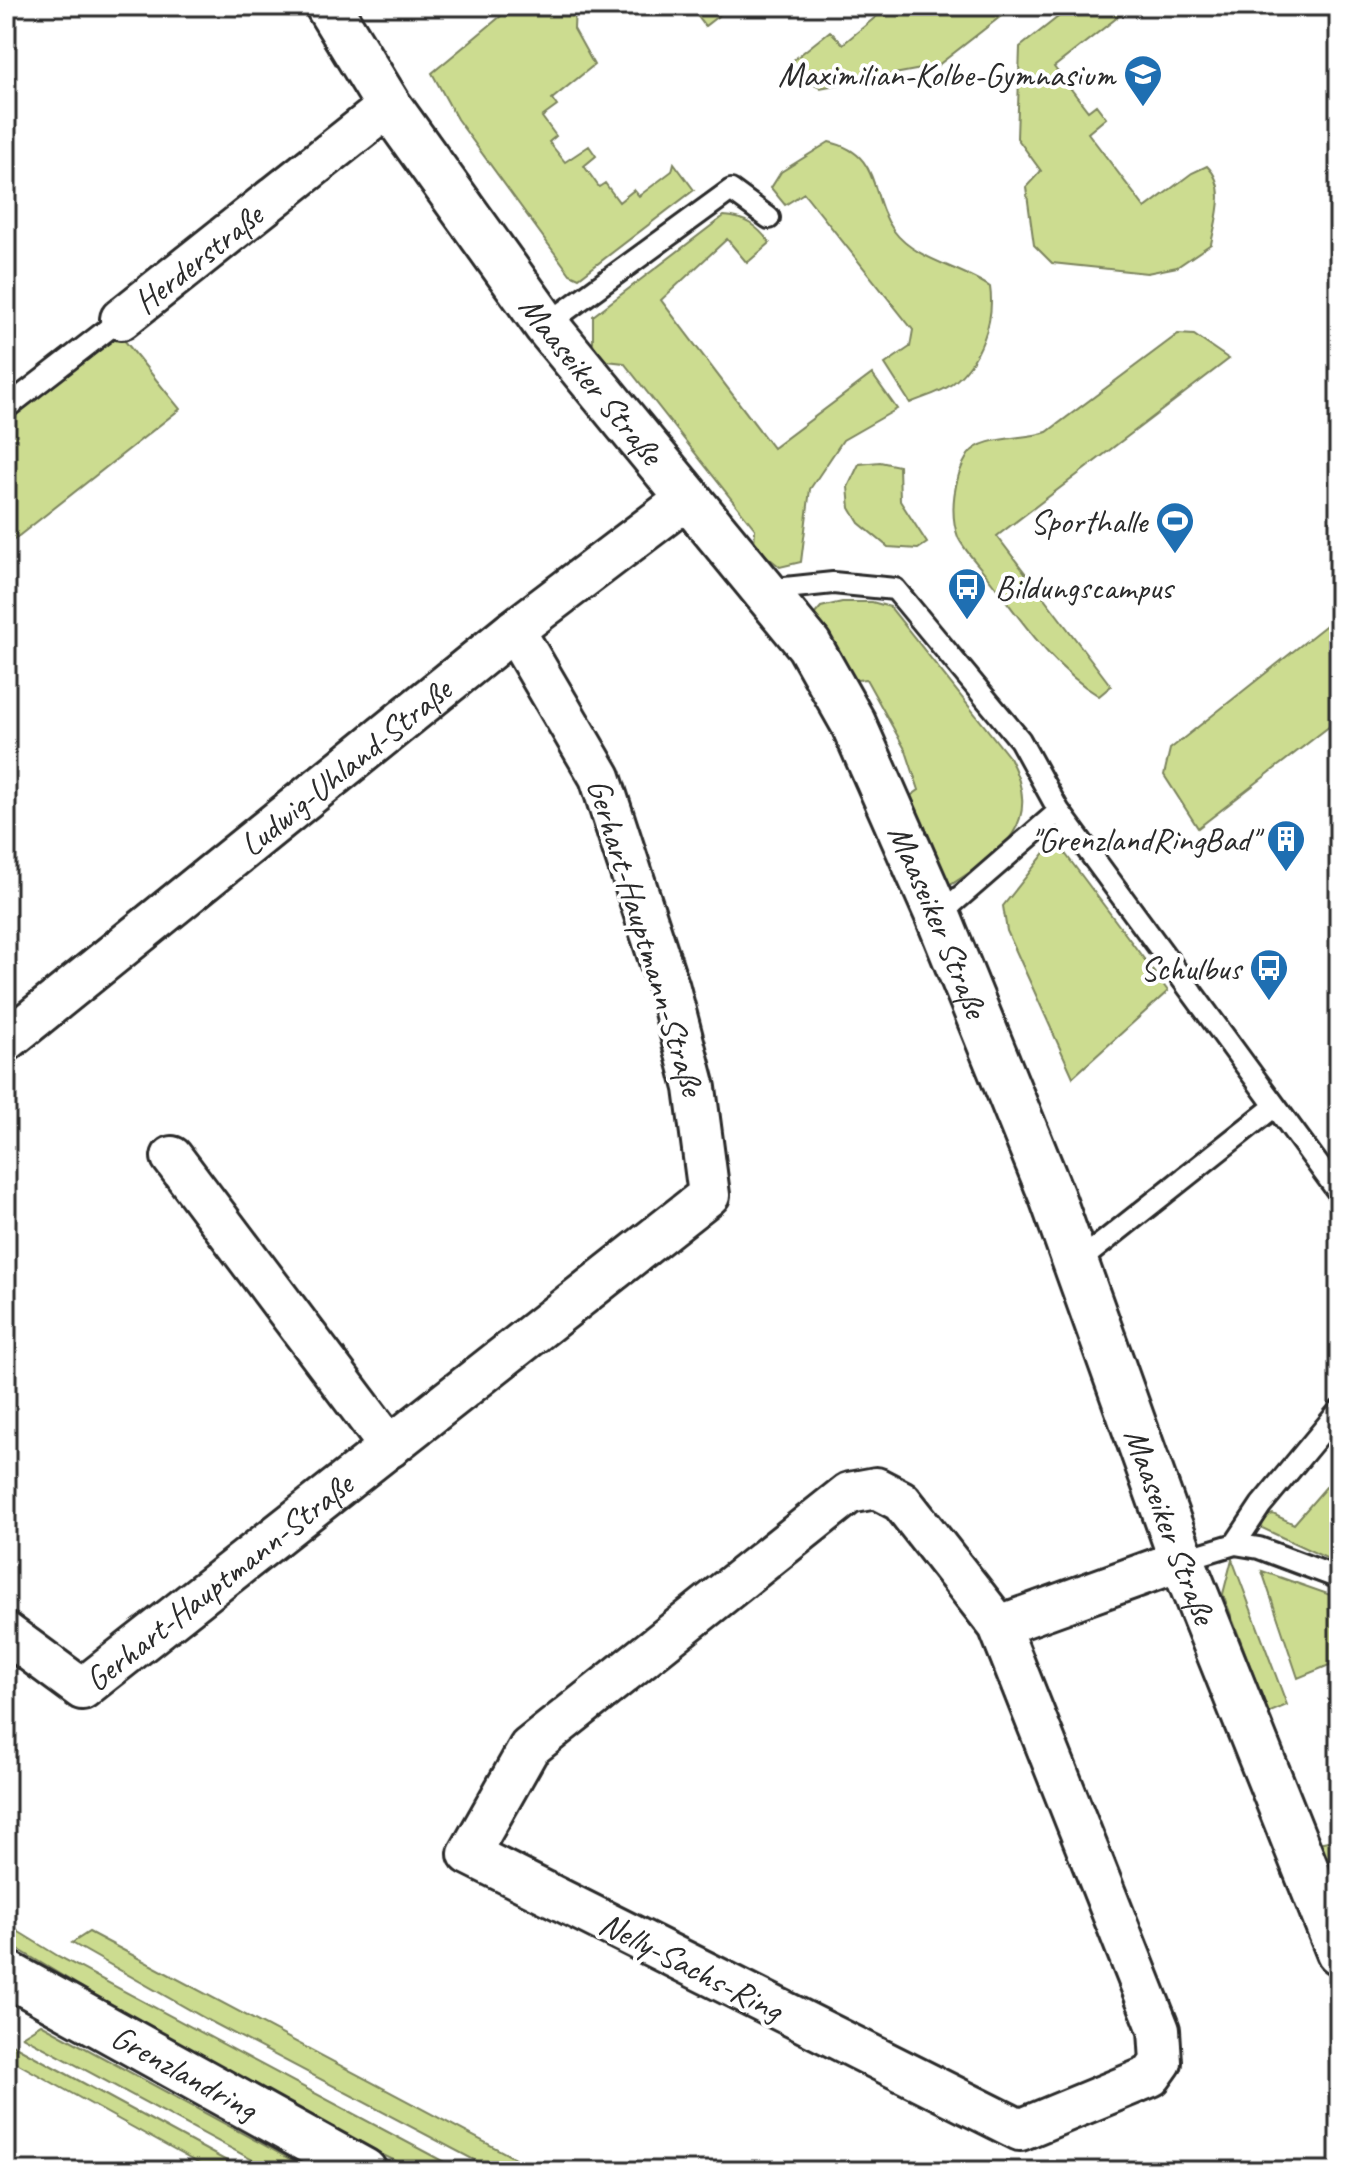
<svg xmlns="http://www.w3.org/2000/svg" width="1345" height="2177" font-family="Caveat,sans-serif">
	<style>
		.green { fill: #ccdc90; stroke: #7c845e; stroke-width: 2 }
		.lines { fill: none; stroke-linecap: round; stroke-linejoin: round }
		.lane-casing { stroke: #2b2b2b; stroke-width: 26 }
		.street-casing { stroke: #2b2b2b; stroke-width: 46 }
		.secondary-casing { stroke: #2b2b2b; stroke-width: 50 }
		.lane { stroke: #fff; stroke-width: 20 }
		.street { stroke: #fff; stroke-width: 40 }
		.secondary { stroke: #fff; stroke-width: 44 }
		.labels { text-anchor: middle; dominant-baseline: central; stroke-width: 8; stroke-linejoin: round; paint-order: stroke }
		.poi-label { font-size: 34px; fill: #2b2b2b; stroke: #fff; text-anchor: end }
		.street-label { font-size: 34px; fill: #2b2b2b; stroke: #fff }
	</style>
	<rect width="100%" height="100%" fill="#fff"/>
	<filter id="ink" filterUnits="userSpaceOnUse"><feTurbulence type="fractalNoise" baseFrequency=".0125" numOctaves="2"/><feDisplacementMap in="SourceGraphic" scale="16" xChannelSelector="R" yChannelSelector="G"/><feConvolveMatrix kernelMatrix="1 2 1 2 8 2 1 2 1" color-interpolation-filters="sRGB"/></filter>
	<g filter="url(#ink)">
		<!-- green -->
		<path class="green" d="M513,6h62l-1,23 20,36 -42,34 5,7 -15,11 14,19 -7,6 16,20 24,-16 7,10 -12,10 15,21 6,-4 14,19 15,-12 5,6 33,-25 2,-8 20,27 -115,88 -9,-4 -113,-155 -25,-46z
			M690,6h41l-26,20z
			M889,6h125l-77,60 -117,22 -21,-11 -8,-15 39,-31 13,13z
			M1072,6h60l-78,61 34,44 8,-6 10,13 -18,15 57,75 47,-35 15,-7c21,20 9,53 4,78l-34,23 -30,6 -95,-10 -18,-18 -8,-58 15,-16 -24,-33 3,-91z
			M829,142c54,12 39,53 65,89 21,29 68,36 96,56 5,34 -10,75 -38,97 -11,9 -29,13 -42,19l-25,-39 25,-17 3,-17 -109,-137 -19,12 -14,-17 10,-16z
			M724,216c21,1 33,10 46,27l-23,20 -20,-24 -66,61 112,148 99,-74 25,35 -54,31 -33,49 -9,73 -21,5 -26,-21 1,-17 -131,-166 -26,-3 -5,-17v-27z
			M116,330l64,79 -174,137v-130z
			M1178,334l16,1 35,24 -232,177 114,150 -12,10c-48,-29 -78,-77 -112,-120 -9,-12 -23,-26 -29,-39 -9,-25 -4,-60 10,-82 13,-20 57,-15 79,-23z
			M880,462l19,4 1,35 27,42 -9,6 -30,-2 -29,-24 -9,-15 -2,-21 11,-23z
			M842,602h30l18,5 119,150c36,68 -7,95 -60,129l-40,-89 10,-7 -13,-39 -40,-72 -19,2 -34,-65 8,-9z
			M1339,615v104l-141,109 -34,-53 6,-26z
			M1055,840l113,151 -95,86 -66,-146 -4,-25z
			M1339,1472v92l-77,-36 1,-10 10,-4 21,10z
			M1232,1559l55,146 -19,8 -45,-119z
			M1262,1571l77,27v63l-41,17z
			M1338,1839l1,4v53l-21,-53z
			M6,1924l52,32 403,215h-44l-34,-16 -238,-130 -139,-83z
			M89,1932l450,239h-44l-287,-151 -136,-77z
			M41,2024l269,146 2,1h-39l-251,-135z
			M6,2041l239,130h-33l-206,-114z"/>
		<g class="lines">
			<!-- lane casing -->
			<g class="lane-casing">
				<path id="lane" d="M546,325l185,-135 38,28
					M6,408l115,-89
					M766,590l67,-7 62,6 125,151 39,71 280,382
					M938,916l121,-105
					M1077,1263l198,-157
					M1235,1544l26,-39 78,-94
					M1182,1560l53,-16 24,4 80,30"/>
			</g>
			<!-- street casing -->
			<g class="street-casing">
				<g id="street">
					<path id="s1" d="M121,319l268,-213"/>
					<path id="s2" d="M6,1041l508,-411 175,-133"/>
					<path d="M172,1157l218,290"/>
					<path d="M999,1626l160,404 2,32 -10,14 -131,54 -551,-276 60,-106 320,-255 27,-5 25,13 98,125 183,-66"/>
					<path id="s3" d="M6,1633l76,56 627,-494 -14,-107 -26,-100 -69,-211 -86,-147"/>
				</g>
			</g>
			<!-- secondary casing -->
			<g class="secondary-casing">
				<g id="secondary">
					<path id="s4" d="M328,6l61,100 157,219 263,320 44,78 85,193 114,281 130,363 157,392"/>
					<path id="s5" d="M6,1973l358,198"/>
				</g>
			</g>
			<!-- lane -->
			<use href="#lane" class="lane"/>
			<!-- street -->
			<use href="#street" class="street"/>
			<!-- secondary -->
			<use href="#secondary" class="secondary"/>
		</g>
	</g>
	<!-- icons -->
	<defs>
		<g id="school-pin" transform="scale(2)"><path d="M0 17L-7.5 6A9.5 9.5 0 1 1 7.5 6Z" fill="#1f6fb2" stroke="#fff"/><path d="M0-5L7-2L0 1L-7-2ZM-4 1L0 2.5L4 1V4Q0 6-4 4Z" fill="#fff"/></g>
		<g id="stadium-pin" transform="scale(2)"><path d="M0 17L-7.5 6A9.5 9.5 0 1 1 7.5 6Z" fill="#1f6fb2" stroke="#fff"/><path d="M0-5a6.5 5 0 1 0 0 10a6.5 5 0 1 0 0-10ZM-3.5-1.8h7v3.6h-7Z" fill="#fff"/></g>
		<g id="bus-pin" transform="scale(2)"><path d="M0 17L-7.5 6A9.5 9.5 0 1 1 7.5 6Z" fill="#1f6fb2" stroke="#fff"/><path d="M-5-6H5V4H4V6H2V4H-2V6H-4V4H-5ZM-3.5-4V0h7V-4ZM-3.5 1.2v1.5H-2V1.2ZM2 1.2v1.5H3.5V1.2Z" fill="#fff"/></g>
		<g id="building-pin" transform="scale(2)"><path d="M0 17L-7.5 6A9.5 9.5 0 1 1 7.5 6Z" fill="#1f6fb2" stroke="#fff"/><path d="M-4-6H4V6H1V3H-1V6H-4ZM-2.5-4.3h1.7v1.8h-1.7ZM.8-4.3h1.7v1.8H.8ZM-2.5-1h1.7V.8h-1.7ZM.8-1h1.7V.8H.8Z" fill="#fff"/></g>
	</defs>
	<g fill-rule="evenodd">
		<use href="#school-pin" x="1143" y="74"/>
		<use href="#stadium-pin" x="1175" y="521"/>
		<use href="#bus-pin" x="967" y="587"/>
		<use href="#building-pin" x="1286" y="839"/>
		<use href="#bus-pin" x="1269" y="968"/>
	</g>
	<g class="labels">
		<!-- poi labels -->
		<g class="poi-label">
			<text x="1115" y="74">Maximilian-Kolbe-Gymnasium</text>
			<text x="1147" y="521">Sporthalle</text>
			<text x="995" y="587" text-anchor="start">Bildungscampus</text>
			<text x="1258" y="839">"GrenzlandRingBad"</text>
			<text x="1241" y="968">Schulbus</text>
		</g>
		<!-- street labels -->
		<g class="street-label">
			<text stroke="none"><textPath href="#s1" startOffset="98">Herderstraße</textPath></text>
			<text stroke="none"><textPath href="#s4" startOffset="458">Maaseiker Straße</textPath></text>
			<text stroke="none"><textPath href="#s2" startOffset="436">Ludwig-Uhland-Straße</textPath></text>
			<text stroke="none"><textPath href="#s4" startOffset="1106">Maaseiker Straße</textPath></text>
			<text transform="translate(646 937) rotate(73)">Gerhart-Hauptmann-Straße</text>
			<text stroke="none"><textPath href="#s4" startOffset="1754">Maaseiker Straße</textPath></text>
			<text stroke="none"><textPath href="#s3" startOffset="268">Gerhart-Hauptmann-Straße</textPath></text>
			<text transform="translate(691 1966) rotate(27)">Nelly-Sachs-Ring</text>
			<text stroke="none"><textPath href="#s5" startOffset="204">Grenzlandring</textPath></text>
		</g>
	</g>
	<!-- margin -->
	<rect width="1345" height="2177" fill="none" stroke="#fff" stroke-width="32"/>
	<rect x="16" y="16" width="1313" height="2145" fill="none" stroke="#2b2b2b" stroke-width="3" filter="url(#ink)"/>
</svg>
